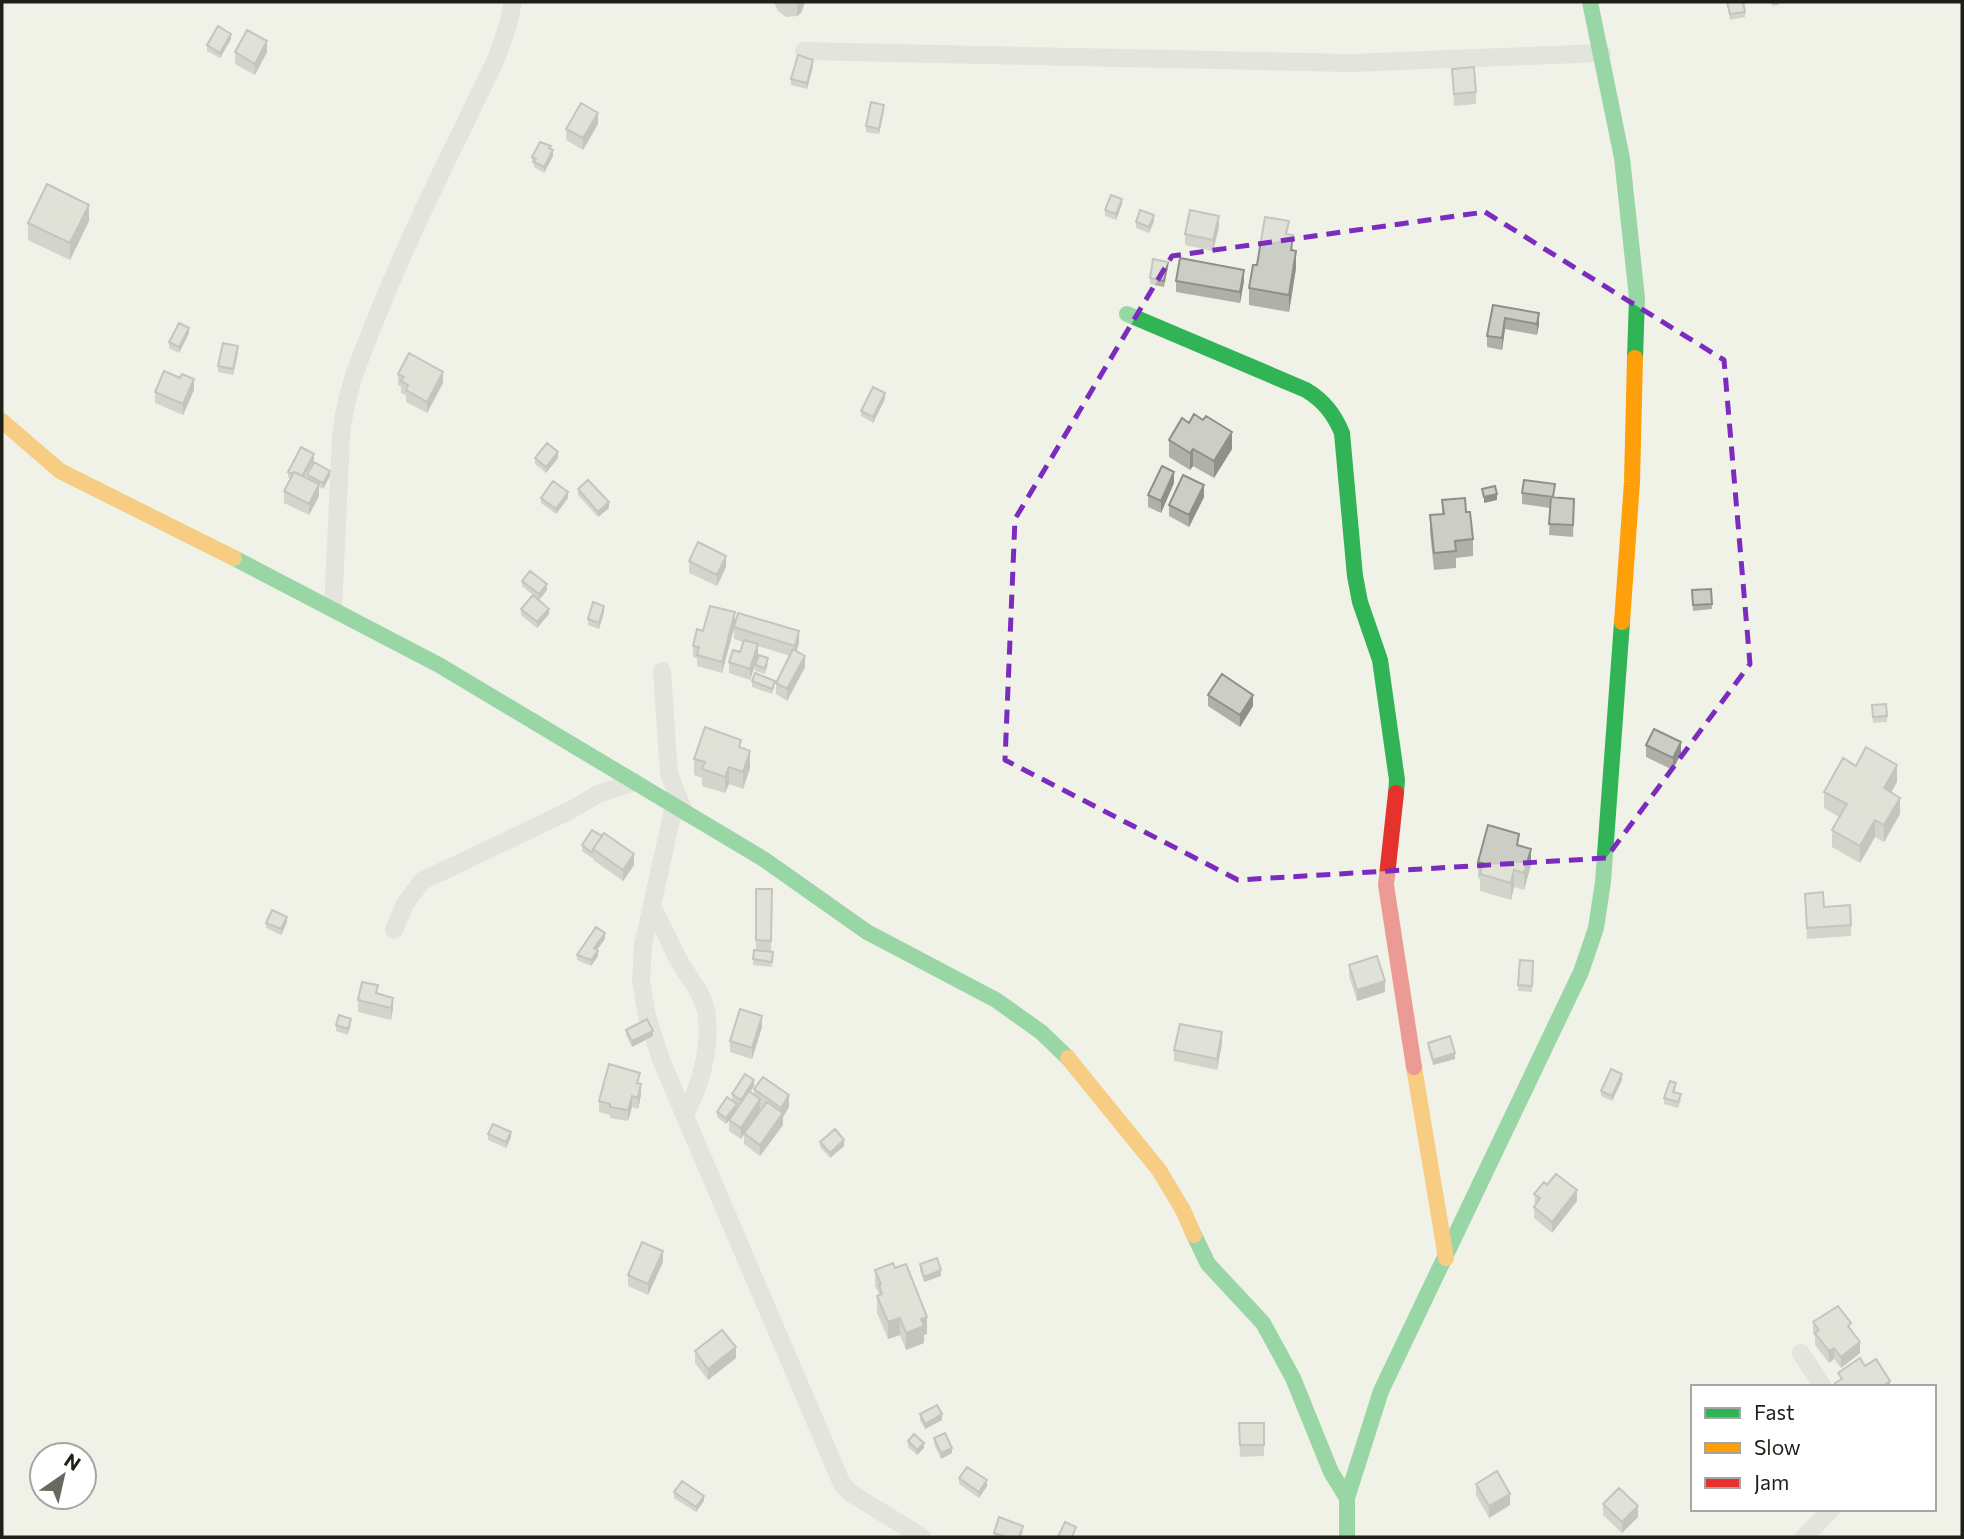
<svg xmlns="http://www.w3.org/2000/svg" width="1964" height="1539" font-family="Commissioner,sans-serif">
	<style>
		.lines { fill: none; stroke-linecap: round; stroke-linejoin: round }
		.street { stroke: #d2d2d0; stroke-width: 18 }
		.fast { stroke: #30b455; stroke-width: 16 }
		.slow { stroke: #ff9f0a; stroke-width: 16 }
		.jam { stroke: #e5322d; stroke-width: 16 }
		.wall { fill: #afb1a9 }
		.shaded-wall { fill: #8f908a }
		.building { fill: #cccec5; stroke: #8f908a; stroke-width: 2 }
		.marked { fill: none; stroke: #7b2cbf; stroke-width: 5; stroke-dasharray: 14 9; stroke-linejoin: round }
	</style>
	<rect width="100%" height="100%" fill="#f0f2e7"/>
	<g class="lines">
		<!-- street -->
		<path class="street" d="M804,51l548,12 250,-10
			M333,609l8,-172c4,-47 23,-89 41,-133 34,-84 76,-165 115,-247l11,-32 5,-23
			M662,671l7,103 15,38
			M674,806l-31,140 -2,36 6,34 14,44 181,424 10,10 70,43
			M652,906c9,17 17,35 26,53 9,17 24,32 28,52 6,31 -5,77 -22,104
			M394,930l11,-26 17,-23 147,-70 29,-17 36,-12
			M1801,1353l22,34
			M1804,1537l28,-28"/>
		<!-- fast -->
		<path class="fast" d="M1590,2l32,156 15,140 -2,60
			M1127,314l179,76c18,11 28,24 36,43l13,143 5,26 20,58 17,120 -1,13
			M234,558l205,107 326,195 102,72 129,68 45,32 27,26
			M1194,1235l14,29 55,59 30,55 38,94 16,26
			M1347,1537v-39l34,-107 200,-419 15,-44 7,-46 19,-260"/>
		<!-- slow -->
		<path class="slow" d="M2,421l58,50 174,87
			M1622,622l10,-140 3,-124
			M1068,1058l91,112 24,40 11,25
			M1414,1067l32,191"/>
		<!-- jam -->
		<path class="jam" d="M1396,793l-10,92 28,182"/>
	</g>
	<!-- wall -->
	<path class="wall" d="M767,2h38l-4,11 -4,3 -11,1 -8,-6 -4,-8h-7z
		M1727,2l18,10v5l-15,3z
		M1771,2h8v3l-7,1z
		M231,39l-11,19 -13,-7v-6z
		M235,52h32l-12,23 -20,-11z
		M813,66l-6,23 -16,-4v-6z
		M1452,69l24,23v12l-22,2z
		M884,110l-5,24 -13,-2v-6z
		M598,124l-15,26 -17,-10v-11z
		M551,149l2,7 -9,17 -10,-6v-3l-2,-1v-6z
		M1122,204l-6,16 -11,-4v-6z
		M89,221l-19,39 -42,-20v-17z
		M1154,221l-5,12 -13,-5v-6z
		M1219,227l-6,24 -28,-6v-11z
		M1289,234l4,17 3,17 -7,44 -40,-7v-17l8,-23z
		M1168,267l-4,20 -14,-3v-6z
		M1176,281h68l-4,22 -64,-11z
		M1493,305l46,19 -2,11 -32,-6 -3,21 -15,-3v-11z
		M189,333l-10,20 -10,-5v-6z
		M238,352l-5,23 -15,-3v-6z
		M398,374l45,9 -16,30 -21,-11v-7l-5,-2v-6l-3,-2z
		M194,390l-11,25 -28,-12v-11z
		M885,399l-12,24 -12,-7v-5z
		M1169,440l63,9 -18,29 -21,-12 -3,4 -21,-13z
		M535,458h23l-12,15 -11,-9z
		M314,460l-10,17 3,2v-4l23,1 -7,13 -4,-2v9l-10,19 -25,-12v-12l7,-12 -3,-2v-5z
		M1174,483l-13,30 -13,-6v-12z
		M578,489l31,19 -11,9 -20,-22z
		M1522,493l33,5 19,12 -1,27 -24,-2 1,-27 -28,-4z
		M1204,497l-15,30 -20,-11v-11z
		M541,498h27l-12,16 -15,-11z
		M1442,500l24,12 7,27v17l-17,2v10l-22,2 -4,-38v-17l12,-1z
		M689,561l37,6 -9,19 -28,-13z
		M522,581l25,9 -8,10 -17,-14z
		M1711,589l1,20 -19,2 -1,-21z
		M521,609l28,5 -12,14 -16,-13z
		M604,612l-5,17 -11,-4v-6z
		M735,623l64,20 -3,8 9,16 -18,34 -11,-7v-11l14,-27 -32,-10v10l-8,24 -21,-7v-11l11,-10 3,-10 -9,-3v-10l-12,44 -25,-7v-8l-4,-1v-11l10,-15z
		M768,664l-3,10 -10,-3v-6z
		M752,681l23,5 -3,8 -20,-7z
		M1208,695l45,11 -13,21 -32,-21z
		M1872,705l15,11v6l-14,1z
		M1646,745l35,8 -8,17 -27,-13z
		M741,748l9,20 -7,21 -14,-5 -4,9 -23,-7v-8l-8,-3v-16z
		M1856,766l41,16 -6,11 9,21 -16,28 -9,-5 -15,26 -28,-16v-17l7,-13 -15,-9v-16z
		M602,836l32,29 -11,16 -30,-21v-3l-1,1 -10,-7v-6z
		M1519,846l12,19 -7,25 -10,-3 -3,13 -31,-9v-12l-2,-1v-16z
		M756,889h16l-1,63h2l-1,15 -19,-2 1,-15h2z
		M1805,894l46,31v11l-44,3z
		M287,922l-6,13 -15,-7v-5z
		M605,939l-8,11 1,6 -7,10 -14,-6v-5z
		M1533,961l-1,31 -14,-1v-6z
		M1349,965l36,27 -28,9 -8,-25z
		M358,1000l35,9 -2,11 -33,-8z
		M336,1025h15l-3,10 -12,-4z
		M762,1027l-10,32 -22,-7v-11z
		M626,1030l27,6 -21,11 -6,-12z
		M1222,1043l-5,27 -43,-9v-11z
		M1428,1043l27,16 -22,6 -5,-17z
		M1622,1080l-10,21 -11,-5v-5z
		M640,1084l1,11 -3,14 -6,-2 -4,14 -18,-3v-3l-11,-3v-11z
		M754,1086l-4,6 4,3v-6l35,18 -6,10v8l-23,31 -16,-12v-10l-3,5 -12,-8v-11l11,-15 -8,-5v-6z
		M1676,1089l-1,3 6,8 -3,8 -14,-4v-6z
		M737,1110l-11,14 -9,-7v-5z
		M488,1134l23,3 -5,11 -18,-8z
		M820,1142l24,4 -14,12 -10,-11z
		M1547,1185l30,16 -25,32 -18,-15v-11l1,-2 -1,-11z
		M663,1262l-15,33 -20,-9v-11z
		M920,1264l21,12 -17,6 -4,-12z
		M875,1270l52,64 -3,1v8l-18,7 -6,-15 -12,4 -11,-26v-17l2,-2 -4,-8z
		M1813,1322l38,8 9,23 -19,15 -7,-9 -5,4 -14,-18v-9l-2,-2z
		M695,1351l41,7 -28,22 -13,-17z
		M920,1414l22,6 -17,9 -5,-9z
		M1239,1423h25v33l-24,1z
		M934,1438l18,15 -11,6 -7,-15z
		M908,1441l16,7 -7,7 -9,-8z
		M959,1478l28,8 -8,12 -20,-14z
		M1476,1484l34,21 -21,13 -13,-23z
		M674,1492l30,9 -8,11 -22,-14z
		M1603,1504l35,13 -16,16 -19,-18z
		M1023,1531l-2,6h-27v-4z"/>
	<!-- shaded-wall -->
	<path class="shaded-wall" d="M797,2h8l-4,11 -4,3z
		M231,34v5l-11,19v-5z
		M267,41v11l-12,23v-11z
		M813,60v6l-6,23v-6z
		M884,105v5l-5,24v-5z
		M598,113v11l-15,26v-12z
		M553,150v6l-9,17v-6z
		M1122,199v5l-6,16v-6z
		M89,205v16l-19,39v-17z
		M1154,215v6l-5,12v-6z
		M1219,216v11l-6,24v-11z
		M1296,251v17l-7,44v-17z
		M1244,270v11l-4,22v-11z
		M1539,313v11l-2,11v-11z
		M1505,318v11l-3,21v-12z
		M189,328v5l-10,20v-6z
		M238,346v6l-5,23v-6z
		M443,372v11l-16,30v-11z
		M194,379v11l-11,25v-11z
		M885,393v6l-12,24v-6z
		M1232,432v17l-18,29v-17z
		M1193,449v17l-3,4v-17z
		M558,452v6l-12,15v-6z
		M314,454v6l-14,24v-6z
		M330,471v5l-7,13v-6z
		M1174,472v11l-13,30v-12z
		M319,484v12l-10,19v-11z
		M1204,485v12l-15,30v-12z
		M568,492v6l-12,16v-5z
		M1497,494v6l-13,3v-6z
		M609,502v6l-11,9v-5z
		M726,556v11l-9,19v-11z
		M547,584v6l-8,10v-6z
		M604,606v6l-5,17v-6z
		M549,609v5l-12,14v-6z
		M735,612v12l-13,49v-11z
		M799,631v12l-4,14v-11z
		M758,644v12l-8,24v-11z
		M805,656v11l-18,34v-12z
		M1253,695v11l-13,21v-12z
		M1681,742v11l-8,17v-12z
		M750,751v17l-7,21v-17z
		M1897,765v17l-13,23v-17z
		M729,767v17l-4,9v-16z
		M1900,798v16l-16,28v-17z
		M1875,820v17l-15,26v-17z
		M1531,849v16l-7,25v-17z
		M634,854v11l-11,16v-11z
		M1514,870v17l-3,13v-17z
		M287,917v5l-6,13v-6z
		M605,933v6l-11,15v-6z
		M598,951v5l-7,10v-6z
		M1385,981v11l-28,9v-11z
		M393,998v11l-2,11v-12z
		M762,1016v11l-10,32v-11z
		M653,1031v5l-21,11v-6z
		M1222,1032v11l-5,27v-11z
		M1455,1053v6l-22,6v-5z
		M1622,1074v6l-10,21v-5z
		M754,1080v6l-13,19v-5z
		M641,1084v11l-3,14v-11z
		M789,1095v12l-6,10v8l-23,31v-11l21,-30v-7z
		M632,1096v11l-4,14v-11z
		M760,1099v11l-19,29v-11z
		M737,1104v6l-11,14v-6z
		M511,1132v5l-5,11v-6z
		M844,1140v6l-14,12v-5z
		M1577,1190v11l-25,32v-11z
		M663,1251v11l-15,33v-11z
		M941,1270v6l-17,6v-5z
		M927,1317v17l-3,1v8l-18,7v-17l15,-14z
		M900,1318v17l-12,4v-17z
		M1860,1342v11l-19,15v-11z
		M736,1347v11l-28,22v-11z
		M1834,1348v11l-5,4v-12z
		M1890,1381v6h-9z
		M942,1414v6l-17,9v-5z
		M924,1443v5l-7,7v-5z
		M952,1448v5l-11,6v-6z
		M987,1480v6l-8,12v-6z
		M1510,1494v11l-21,13v-12z
		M704,1496v5l-8,11v-5z
		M1638,1506v11l-16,16v-11z"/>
	<!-- building -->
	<path class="building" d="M1727,2h16l2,10 -15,2z
		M218,26l13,8 -11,19 -13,-8z
		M247,30l20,11 -12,23 -20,-12z
		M798,55l15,5 -6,23 -16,-4z
		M1474,67l2,25 -22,2 -2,-25z
		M871,102l13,3 -5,24 -13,-3z
		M581,103l17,10 -15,25 -17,-9z
		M540,142l11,4 -2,2 4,2 -9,17 -10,-5 2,-3 -4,-2z
		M47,184l42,21 -19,38 -42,-20z
		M1111,195l11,4 -6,15 -11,-4z
		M1140,210l14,5 -5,12 -13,-5z
		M1190,210l29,6 -6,24 -28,-6z
		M1265,217l24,4 -3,13 7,1 -2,15 5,1 -7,44 -40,-7 4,-23h4z
		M1180,258l64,12 -4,22 -64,-11z
		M1153,259l15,3 -4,19 -14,-3z
		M1493,305l46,8 -2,11 -32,-6 -3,20 -15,-2z
		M179,323l10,5 -10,19 -10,-5z
		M223,343l15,3 -5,23 -15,-3z
		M409,353l34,19 -16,30 -21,-12 2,-5 -7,-4 3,-4 -6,-3z
		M164,371l16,7 2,-4 12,5 -11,25 -28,-12z
		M873,387l12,6 -12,24 -12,-6z
		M1194,414l9,6 3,-4 26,16 -18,29 -21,-12 -3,4 -21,-13 13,-22 7,5z
		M547,443l11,9 -12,15 -11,-9z
		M301,447l13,7 -12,22 -8,-4 -1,2 -5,-2z
		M314,462l16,9 -7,12 -16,-8z
		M1162,466l12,6 -13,29 -13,-6z
		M294,472l25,12 -10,20 -25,-13z
		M1183,475l21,10 -15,30 -20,-10z
		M588,480l21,22 -11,10 -20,-23z
		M1524,480l31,4 -2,13 -31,-4z
		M553,481l15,11 -12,17 -15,-11z
		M1495,486l2,8 -13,3 -2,-8z
		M1551,497l23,2 -1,26 -24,-1z
		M1465,498l1,14h4l3,27 -18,2 1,10 -22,2 -4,-38 14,-1 -2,-14z
		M698,542l28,14 -9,19 -28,-14z
		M530,571l17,13 -8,10 -17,-13z
		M1711,589l1,15 -19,1 -1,-15z
		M533,595l16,14 -12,13 -16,-13z
		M593,602l11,4 -5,17 -11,-4z
		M710,606l25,6 -13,50 -25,-7 2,-8 -6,-1 4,-17 6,2z
		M738,613l61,18 -4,15 -61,-19z
		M744,640l14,4 -8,25 -21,-7 4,-12 7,2z
		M793,649l12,7 -18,33 -11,-6z
		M759,655l9,3 -3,10 -10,-3z
		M755,673l20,8 -3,8 -20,-8z
		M1222,674l31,21 -13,20 -32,-20z
		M1886,704l1,12 -14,1 -1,-12z
		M705,727l36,13 -2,7 11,4 -7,21 -14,-5 -4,10 -23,-8 3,-7 -11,-3z
		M1654,729l27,13 -8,16 -27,-13z
		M1866,747l31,18 -13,23 16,10 -16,27 -9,-5 -15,26 -28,-16 15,-26 -23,-12 19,-34 13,8z
		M1488,825l31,9 -2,11 14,4 -7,24 -10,-3 -3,13 -31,-9 3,-11 -5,-1z
		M592,830l10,6 -9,13 -1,4 -10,-8z
		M604,833l30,21 -11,16 -30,-21z
		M756,889h16l-1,52 -15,-1z
		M1823,892l1,15 26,-2 1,20 -44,3 -2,-34z
		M272,910l15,7 -6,12 -15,-6z
		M596,927l9,6 -11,15 4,3 -7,9 -14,-5z
		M754,950l19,2 -1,10 -19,-3z
		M1377,956l8,25 -28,9 -8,-25z
		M1520,960l13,1 -1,25 -14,-1z
		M362,982l16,3 -2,8 17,5 -2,10 -33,-8z
		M740,1009l22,7 -10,32 -22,-7z
		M339,1015l12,4 -3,10 -12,-4z
		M647,1019l6,12 -21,10 -6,-11z
		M1180,1024l42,8 -5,27 -43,-9z
		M1450,1036l5,17 -22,7 -5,-17z
		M609,1064l31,9 -3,10 4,1 -3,14 -6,-2 -4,14 -18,-3v-3l-11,-3z
		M1611,1069l11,5 -10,22 -11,-5z
		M745,1074l9,6 -13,20 -9,-6z
		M763,1077l26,18 -8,13 -27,-19z
		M1670,1081l6,2 -3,9 8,2 -3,8 -14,-4z
		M749,1091l11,8 -19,29 -12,-8z
		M727,1097l10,7 -11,14 -9,-6z
		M767,1102l16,11 -23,32 -16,-12z
		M493,1124l18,8 -5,10 -18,-8z
		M835,1129l9,11 -14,13 -10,-11z
		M1556,1174l21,16 -25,32 -18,-15 6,-9 -6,-4 10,-12 3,3z
		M642,1242l21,9 -15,33 -20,-9z
		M937,1258l4,12 -17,7 -4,-13z
		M893,1263l2,5 11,-4 21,53 -6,2 3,7 -18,7 -6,-15 -12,4 -11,-26 5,-2 -3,-9 2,-1 -6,-14z
		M1838,1306l13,17 -3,3 12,16 -19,15 -7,-9 -5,3 -14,-18 4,-3 -6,-8z
		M722,1330l14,17 -28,22 -13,-18z
		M1860,1358l5,8 11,-7 14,22 -9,6h-43l-3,-4 7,-4 -4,-6z
		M937,1405l5,9 -17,10 -5,-10z
		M1239,1423h25v22h-24z
		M945,1433l7,15 -11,5 -7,-15z
		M914,1434l10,9 -7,7 -9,-9z
		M967,1467l20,13 -8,12 -20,-14z
		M1497,1471l13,23 -21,12 -13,-22z
		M682,1481l22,15 -8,11 -22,-15z
		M1619,1488l19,18 -16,16 -19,-18z
		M999,1517l24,9 -4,11h-12l-13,-4z
		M1065,1522l11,5 -4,10h-14z"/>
	<!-- marked area -->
	<path d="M0 0H1964V1539H0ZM1485,212l239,148 26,304 -144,194 -368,22 -233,-120 10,-241 157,-263z" fill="#f0f2e7" fill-opacity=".55" fill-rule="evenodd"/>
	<path class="marked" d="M1485,212l239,148 26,304 -144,194 -368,22 -233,-120 10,-241 157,-263z"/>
	<!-- border -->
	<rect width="1964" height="1539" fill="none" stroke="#1e2018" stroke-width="7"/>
	<!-- legend -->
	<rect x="1691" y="1385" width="245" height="126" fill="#ffffff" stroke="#a5a6a3" stroke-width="2"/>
	<rect x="1705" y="1408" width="35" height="10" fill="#30b455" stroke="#a5a6a3" stroke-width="2"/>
	<text x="1754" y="1420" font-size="21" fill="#1e2018">Fast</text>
	<rect x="1705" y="1443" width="35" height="10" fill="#ff9f0a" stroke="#a5a6a3" stroke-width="2"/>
	<text x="1754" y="1455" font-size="21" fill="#1e2018">Slow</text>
	<rect x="1705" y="1478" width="35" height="10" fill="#e5322d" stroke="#a5a6a3" stroke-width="2"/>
	<text x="1754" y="1490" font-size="21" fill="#1e2018">Jam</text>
	<!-- north arrow -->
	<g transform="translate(63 1476) rotate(34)"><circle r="33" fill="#ffffff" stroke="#a5a6a3" stroke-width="2"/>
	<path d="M0-5L12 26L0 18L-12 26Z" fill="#686a60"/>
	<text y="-10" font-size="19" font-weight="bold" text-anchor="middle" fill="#1e2018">N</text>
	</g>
</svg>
